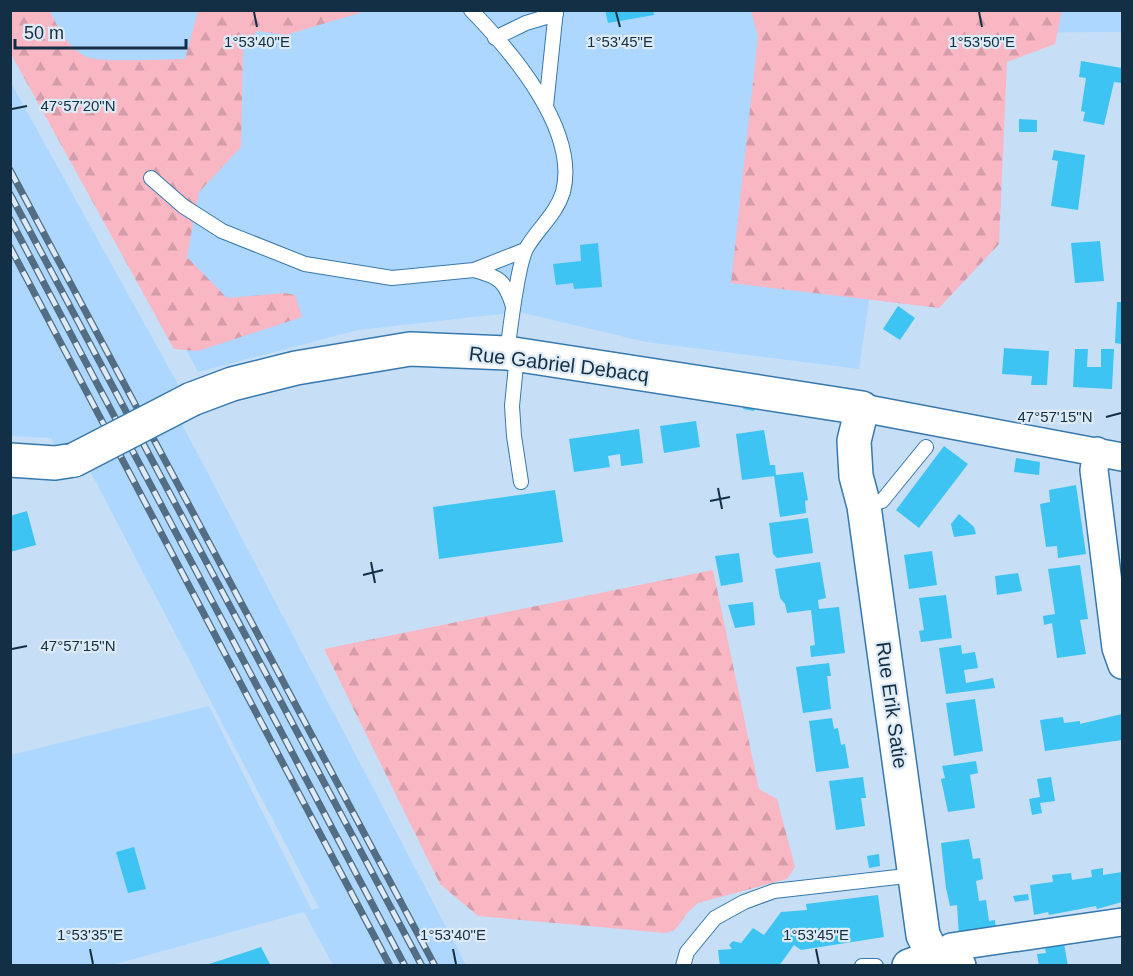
<svg xmlns="http://www.w3.org/2000/svg" width="1133" height="976" font-family="Helvetica,sans-serif">
	<style>
		.built { fill: #add7fe }
		.forest { fill: url(#forest-firs) }
		.building { fill: #3dc4f3 }
		.lines { fill: none; stroke-linecap: round; stroke-linejoin: round }
		.service-casing { stroke: #3778ad; stroke-width: 16 }
		.minor-casing { stroke: #3778ad; stroke-width: 30 }
		.tertiary-casing { stroke: #3778ad; stroke-width: 36 }
		.service { stroke: #fff; stroke-width: 14 }
		.minor { stroke: #fff; stroke-width: 27 }
		.tertiary { stroke: #fff; stroke-width: 33 }
		.rail-casing { stroke: #536e84; stroke-width: 7 }
		.rail { stroke: #deebf7; stroke-width: 4.5; stroke-dasharray: 14; stroke-linecap: butt }
		.tertiary-bridge-casing { stroke: #3778ad; stroke-width: 36; stroke-linecap: butt }
		.tertiary-bridge { stroke: #fff; stroke-width: 33 }
		.ticks { fill: none; stroke: #132f45; stroke-width: 2 }
		.labels { text-anchor: middle; dominant-baseline: central; stroke-width: 4.5; stroke-linejoin: round; paint-order: stroke }
		.street-label { font-size: 20px; fill: #132f45; stroke: #deebf7 }
		.ticks-label { font-size: 15px; text-anchor: middle; fill: #132f45; stroke: #deebf7; stroke-width: 4.5; stroke-linejoin: round; paint-order: stroke }
	</style>
	<defs>
		<pattern id="forest-firs" width="22" height="20" patternUnits="userSpaceOnUse" patternTransform="scale(1.5)"><rect width="22" height="20" fill="#f9b6c3"/><path d="M5 1l3.5 6h-7zM16 11l3.5 6h-7z" fill="#d59da9"/></pattern>
	</defs>
	<rect width="100%" height="100%" fill="#c6dff7"/>
	<!-- built -->
	<path class="built" d="M1122,10v22l-214,1 -49,336 -213,-27 -127,-30 -161,18 -160,42 -187,-355 -1,-6z
		M10,81l175,316 13,-1 -15,30 283,539h-133l-29,-53 -192,53h-101v-210l198,-49 103,204 7,-2 -230,-439 -32,-19 -6,-12 -40,-2z"/>
	<!-- forest -->
	<path class="forest" d="M10,11h40c7,16 19,38 37,46 13,6 80,2 98,2l13,-48h168l-80,24 -29,-4 -14,16 -2,100 -42,45 -12,65 40,41 57,-5 11,2 7,22 -104,34 -24,-2 -163,-295z
		M751,11h311l-7,33 -48,18 -8,182 -60,64 -208,-25 27,-247z
		M713,570l46,219 18,10 18,68 -8,12 -89,24 -10,9 -13,18 -10,3 -187,-17 -38,-32 -116,-235z"/>
	<!-- building -->
	<path class="building" d="M605,10h48l1,5 -46,8z
		M1081,61l41,7v15l-8,-1 -10,43 -21,-4 2,-9 -4,-1 5,-33 -7,-1z
		M1019,119l18,1v12h-18z
		M1054,150l31,5 -7,55 -27,-4 7,-45 -6,-1z
		M1100,241l4,40 -29,2 -4,-40z
		M598,243l4,44 -28,2 -1,-6 -17,2 -3,-21 28,-3 -1,-16z
		M1117,302h5v42l-7,-1z
		M898,306l17,12 -15,22 -17,-11z
		M1004,348l45,3 -2,34h-16l1,-9 -30,-2z
		M1075,349h13l-1,18h14v-18h13l-2,40 -39,-2z
		M744,405l11,2 -1,4 -11,-2z
		M696,421l4,26 -36,6 -4,-27z
		M639,429l4,34 -22,3 -1,-12 -12,2 2,11 -36,5 -5,-33z
		M764,430l6,35h5l1,10 27,-3 5,28 -3,1 1,12 -26,4 -6,-41 -32,4 -6,-46z
		M944,446l24,18 -49,64 -23,-18z
		M1016,458l24,4 -1,13 -25,-3z
		M1076,485l10,69 -28,4 -1,-12 -11,1 -6,-43 10,-2 -1,-12z
		M555,490l8,52 -124,17 -6,-52z
		M27,511l9,34 -26,7v-36z
		M959,514l15,13 2,7 -22,3 -3,-13z
		M808,518l5,35 -36,5 -4,-4 -4,-31z
		M932,551l5,34 -28,4 -5,-34z
		M739,553l4,29 -22,4 -6,-30z
		M820,562l6,36 -8,2 1,9 20,-2 6,46 -34,4 -1,-11 5,-1 -4,-35 -24,3 -2,-9 -5,-6 -5,-29z
		M1080,565l8,54 -8,1 6,34 -29,4 -5,-35 -8,2 -1,-9 12,-2 -7,-45z
		M1018,573l4,18 -25,4 -2,-19z
		M946,595l6,43 -31,4 -2,-11 5,-1 -5,-32z
		M753,602l2,23 -20,3 -7,-23z
		M961,645l1,9 13,-2 3,16 -14,2 2,13 27,-5 2,10 -49,6 -7,-46z
		M829,663l2,13h-4l4,33 -28,4 -7,-46z
		M975,699l8,52 -29,5 -8,-53z
		M1122,714v26l-77,11 -5,-31 23,-3 1,6 16,-2v3z
		M832,718l2,11 4,-1 3,17 4,-1 4,24 -33,4 -7,-51z
		M976,761l2,12 -8,2 5,33 -27,4 -7,-33 4,-1 -3,-12z
		M863,777l3,21h-5l4,28 -29,4 -7,-49z
		M1051,777l4,24 -15,2 2,10 -10,2 -3,-16 11,-2 -3,-18z
		M969,839l4,20 7,-1 3,21 -7,2 3,20 7,-1 3,21 6,-1 1,11 -37,5 -2,-31 -7,1 -4,-18 -5,-45z
		M134,847l12,42 -18,4 -12,-41z
		M879,854l1,12 -11,2 -2,-12z
		M1103,868v7l19,-3v30l-25,7 -1,-3 -47,9 -1,-3 -14,3 -4,-30 23,-3 -1,-7 19,-2 1,7 20,-3 -1,-7z
		M1028,894l1,6 -14,2 -2,-6z
		M878,895l6,42 -83,13 -7,-5 -15,21h-59l-2,-16 14,-1 -3,-4 4,-4 8,2 12,-15 11,7 17,-23 26,-2 -1,-6z
		M1063,938l5,28h-29l-2,-12 9,-1 -2,-11z
		M261,947l10,19h-65v-1z"/>
	<g class="lines">
		<!-- service casing -->
		<g class="service-casing">
			<path id="service" d="M471,10c40,41 108,120 92,182 -7,23 -26,37 -37,57 -9,18 -16,82 -19,104
				M495,38l31,-15 30,-9
				M546,106l10,-96
				M151,178l32,28 39,25 83,33 87,14 82,-8 51,-20
				M474,270c26,7 31,11 39,36
				M517,355l-5,51 2,30 7,46
				M864,506l18,-5 44,-54
				M683,966l4,-14 28,-34 29,-16 30,-11 141,-16
				M862,966h14"/>
		</g>
		<!-- minor casing -->
		<g class="minor-casing">
			<path id="minor" d="M862,408l260,49
				M1097,451l-3,19 22,178 6,17
				M938,958l13,-11 171,-25"/>
		</g>
		<!-- tertiary casing -->
		<g class="tertiary-casing">
			<path id="tertiary" d="M192,399l40,-15 64,-16 114,-19 97,4 355,55 -8,33 2,35 8,30 59,429 11,22
				M10,460l45,3 19,-3
				M909,966l25,-9 25,9"/>
		</g>
		<!-- service -->
		<use href="#service" class="service"/>
		<!-- minor -->
		<use href="#minor" class="minor"/>
		<!-- tertiary -->
		<use href="#tertiary" class="tertiary"/>
		<!-- rail casing -->
		<g class="rail-casing">
			<path id="rail" d="M10,170l425,796
				M10,194l412,772
				M10,219l395,747
				M10,247l380,719"/>
		</g>
		<!-- rail -->
		<use href="#rail" class="rail"/>
		<!-- tertiary-bridge casing -->
		<g class="tertiary-bridge-casing">
			<path id="tertiary-bridge" d="M74,460l118,-61"/>
		</g>
		<!-- tertiary-bridge -->
		<use href="#tertiary-bridge" class="tertiary-bridge"/>
	</g>
	<!-- ticks -->
	<path class="ticks" d="M254,12l3,15M616,12l4,15M979,12l3,15M12,109l15,-3M1106,417l15,-4M718,488l4,21M710,501l20,-4M371,562l4,21M363,575l20,-5M12,649l15,-3M90,949l3,15M453,949l3,15M816,949l3,15"/>
	<g class="labels">
		<!-- street labels -->
		<g class="street-label">
			<text transform="translate(559 364) rotate(7)">Rue Gabriel Debacq</text>
			<text transform="translate(892 705) rotate(82)">Rue Erik Satie</text>
		</g>
	</g>
	<g class="ticks-label">
		<text x="257" y="47">1°53'40"E</text>
		<text x="620" y="47">1°53'45"E</text>
		<text x="982" y="47">1°53'50"E</text>
		<text x="78" y="111">47°57'20"N</text>
		<text x="1055" y="422">47°57'15"N</text>
		<text x="78" y="651">47°57'15"N</text>
		<text x="90" y="940">1°53'35"E</text>
		<text x="453" y="940">1°53'40"E</text>
		<text x="816" y="940">1°53'45"E</text>
	</g>
	<!-- border -->
	<rect width="1133" height="976" fill="none" stroke="#132f45" stroke-width="24"/>
	<!-- scale -->
	<path d="M15 39v9h171v-9" fill="none" stroke="#132f45" stroke-width="3"/>
	<text x="24" y="39" font-size="18" fill="#132f45" stroke="#deebf7" stroke-width="4.5" paint-order="stroke">50 m</text>
</svg>
